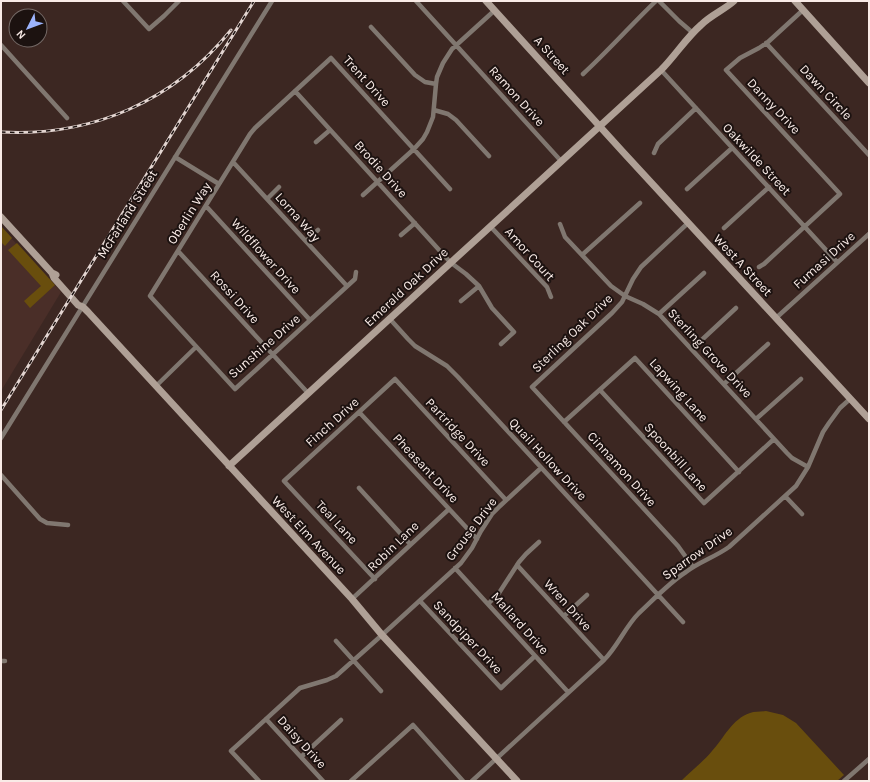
<svg xmlns="http://www.w3.org/2000/svg" width="870" height="782" font-family="Karla,sans-serif">
	<style>
		.built { fill: #4a2e28 }
		.green { fill: #694e0d }
		.lines { fill: none; stroke-linecap: round; stroke-linejoin: round }
		.street { stroke: #807770; stroke-width: 4.5 }
		.secondary { stroke: #afa096; stroke-width: 7 }
		.rail-casing { stroke: #e3d5d1; stroke-width: 3 }
		.rail { stroke: #1c1210; stroke-width: 1.5; stroke-dasharray: 4.5; stroke-linecap: butt }
		.labels { text-anchor: middle; dominant-baseline: central; stroke-width: 4; stroke-linejoin: round; paint-order: stroke }
		.street-label { font-size: 13px; fill: #f9ebe7; stroke: #1c1210 }
	</style>
	<rect width="100%" height="100%" fill="#3c2722"/>
	<!-- built -->
	<path class="built" d="M1,227l60,65 -60,99z"/>
	<!-- green -->
	<path class="green" d="M1,226l11,12 -7,8 -4,-4z
		M17,243l38,42 -25,23 -6,-7 17,-15 -33,-36z
		M766,711l17,4 13,8 48,52 -7,6h-156c10,-10 22,-19 31,-30 12,-13 20,-32 38,-38 5,-2 11,-1 16,-2z"/>
	<g class="lines">
		<!-- street -->
		<path class="street" d="M123,1l26,28 15,-13 15,-15
			M416,1l145,160
			M659,1l20,20 14,12
			M371,27l44,48 10,7 11,2
			M766,43l103,112
			M1,45l66,73
			M661,70l176,192
			M583,74c25,-23 48,-49 73,-73
			M295,91l155,171 16,12 13,12 13,22 22,24 -13,12
			M434,110l14,4 8,6 33,36
			M316,142l14,-12
			M654,153l4,-9 38,-36
			M175,157l44,27
			M233,162l114,124
			M687,189l45,-41
			M363,195l51,-46 9,-10 4,-7 6,-15 3,-33 1,-7 6,-14 9,-14 43,-39
			M267,199l12,-12
			M206,206l104,114
			M688,223l-47,44 -8,12 -11,23 -10,11 -80,74 146,159 15,21
			M560,224l5,13 46,49 14,10 18,8 16,10 128,139 5,5 16,9
			M490,226l57,61 4,10
			M724,228l45,-41
			M401,235l14,-12
			M306,241l12,-11
			M178,251l130,142
			M582,255l58,-52
			M759,267l5,-3 76,-70 -114,-124 14,-12 19,-10 9,-6 35,-32
			M356,272l-1,7 -120,110 -85,-93 100,-162 5,-6 76,-70 119,131
			M461,301l18,-15
			M659,314l45,-41
			M389,318l19,21 7,7 32,20 11,11 225,245
			M776,318l93,-84
			M692,349l44,-41
			M724,384l44,-40
			M156,386l40,-39
			M600,390l104,113 70,-64
			M359,412l118,127
			M756,419l45,-40
			M564,422l71,-64 104,114
			M1,438l271,-437
			M1,475l39,44 7,4 21,2
			M359,488l51,56
			M785,496l17,18
			M517,565l87,95
			M455,568l113,124
			M375,579l-91,-98 111,-102 111,121
			M352,599l97,-90
			M420,601l81,87 34,-32
			M488,604l11,-11 20,-31 7,-8 13,-12
			M564,616l23,-21
			M336,641l45,50
			M1,661h4
			M266,719l57,62
			M301,757l40,-37
			M259,781l-28,-30 69,-63 27,-8 9,-4 46,-41 79,-72 11,-15 9,-17 11,-17 8,-8 41,-38
			M351,781l62,-56 50,56
			M472,781l132,-121c14,-14 21,-33 35,-47 14,-13 31,-31 47,-41 13,-10 29,-15 43,-25l67,-61 12,-19 15,-35 6,-9 11,-15 10,-9
			M844,781l25,-22"/>
		<!-- secondary -->
		<path class="secondary" d="M486,1l137,151 246,267
			M795,1l74,82
			M1,217l51,56 4,2
			M52,273l2,5 24,27 5,2 5,5 264,287 30,36 135,146
			M229,466l432,-396c14,-14 25,-32 40,-45 10,-10 23,-15 33,-24"/>
		<!-- rail casing -->
		<g class="rail-casing">
			<path id="rail" d="M1,132c91,5 173,-31 230,-102
				M1,410l253,-409"/>
		</g>
		<!-- rail -->
		<use href="#rail" class="rail"/>
	</g>
	<g class="labels">
		<!-- street labels -->
		<g class="street-label">
			<text transform="translate(552 55) rotate(48)">A Street</text>
			<text transform="translate(367 81) rotate(48)">Trent Drive</text>
			<text transform="translate(826 92) rotate(47)">Dawn Circle</text>
			<text transform="translate(517 96) rotate(48)">Ramon Drive</text>
			<text transform="translate(774 106) rotate(47)">Danny Drive</text>
			<text transform="translate(757 159) rotate(47)">Oakwilde Street</text>
			<text transform="translate(381 169) rotate(48)">Brodie Drive</text>
			<text transform="translate(189 213) rotate(-58)">Oberlin Way</text>
			<text transform="translate(127 214) rotate(-58)">McFarland Street</text>
			<text transform="translate(298 217) rotate(48)">Lorna Way</text>
			<text transform="translate(530 254) rotate(48)">Amor Court</text>
			<text transform="translate(266 256) rotate(48)">Wildflower Drive</text>
			<text transform="translate(824 260) rotate(-42)">Fumasi Drive</text>
			<text transform="translate(743 265) rotate(47)">West A Street</text>
			<text transform="translate(406 287) rotate(-43)">Emerald Oak Drive</text>
			<text transform="translate(235 297) rotate(48)">Rossi Drive</text>
			<text transform="translate(572 333) rotate(-44)">Sterling Oak Drive</text>
			<text transform="translate(264 346) rotate(-41)">Sunshine Drive</text>
			<text transform="translate(710 353) rotate(47)">Sterling Grove Drive</text>
			<text transform="translate(679 390) rotate(48)">Lapwing Lane</text>
			<text transform="translate(332 422) rotate(-42)">Finch Drive</text>
			<text transform="translate(458 432) rotate(47)">Partridge Drive</text>
			<text transform="translate(676 457) rotate(48)">Spoonbill Lane</text>
			<text transform="translate(548 459) rotate(47)">Quail Hollow Drive</text>
			<text transform="translate(426 468) rotate(47)">Pheasant Drive</text>
			<text transform="translate(622 469) rotate(48)">Cinnamon Drive</text>
			<text transform="translate(337 522) rotate(47)">Teal Lane</text>
			<text transform="translate(471 529) rotate(-53)">Grouse Drive</text>
			<text transform="translate(309 535) rotate(47)">West Elm Avenue</text>
			<text transform="translate(393 546) rotate(-44)">Robin Lane</text>
			<text transform="translate(697 553) rotate(-35)">Sparrow Drive</text>
			<text transform="translate(568 605) rotate(48)">Wren Drive</text>
			<text transform="translate(520 623) rotate(48)">Mallard Drive</text>
			<text transform="translate(468 637) rotate(47)">Sandpiper Drive</text>
			<text transform="translate(302 742) rotate(48)">Daisy Drive</text>
		</g>
	</g>
	<!-- border -->
	<rect width="870" height="782" fill="none" stroke="#f9ebe7" stroke-width="4"/>
	<!-- north arrow -->
	<g transform="translate(28 28) rotate(228)"><circle r="19" fill="#1c1210" stroke="#746966"/>
	<path d="M0-3L7 15L0 10L-7 15Z" fill="#9cb4fd"/>
	<text y="-6" font-size="11" font-weight="bold" text-anchor="middle" fill="#f9ebe7">N</text>
	</g>
</svg>
